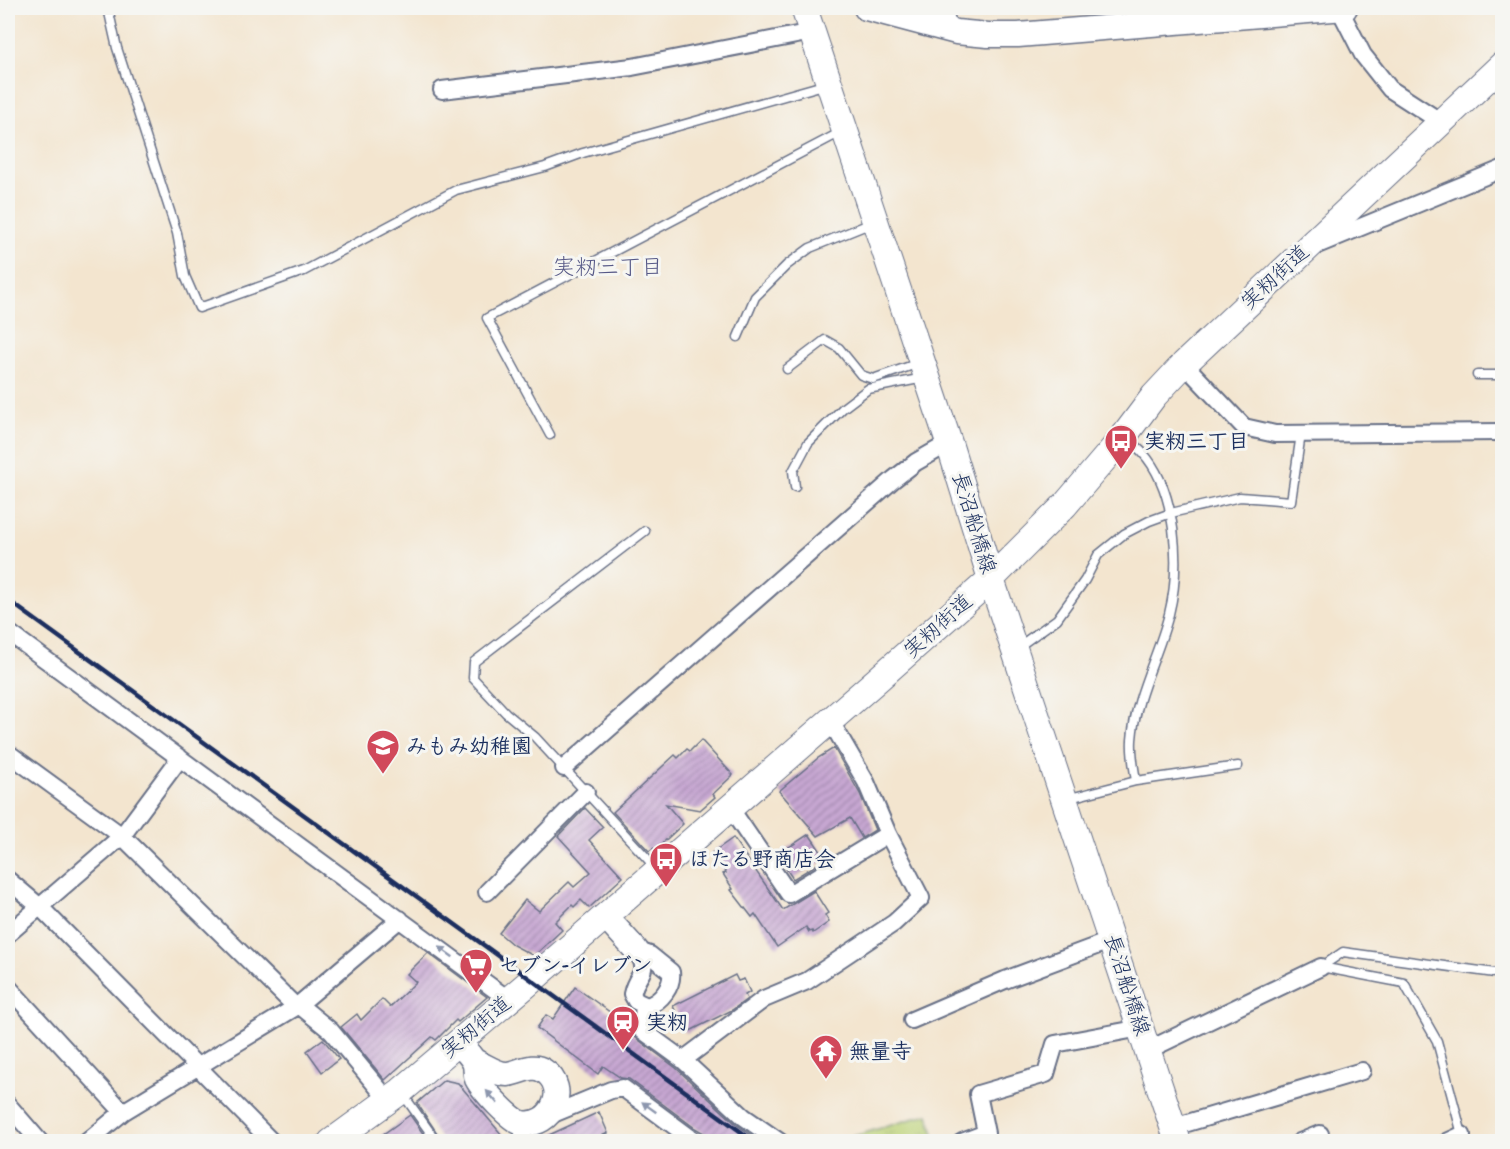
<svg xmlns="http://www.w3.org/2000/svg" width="1510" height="1149" font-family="'Architects Daughter','Klee One',sans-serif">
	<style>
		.park { fill: url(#park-tufts); stroke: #6c806a; stroke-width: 1.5 }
		.building { fill: url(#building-hatch) }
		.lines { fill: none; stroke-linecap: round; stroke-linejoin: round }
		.lane-casing { stroke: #676f86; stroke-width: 11 }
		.street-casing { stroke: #676f86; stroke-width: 20 }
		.secondary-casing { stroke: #676f86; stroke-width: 27 }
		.primary-casing { stroke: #676f86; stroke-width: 28 }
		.lane { stroke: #fff; stroke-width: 8 }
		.street { stroke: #fff; stroke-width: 16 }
		.secondary { stroke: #fff; stroke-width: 24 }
		.primary { stroke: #fff; stroke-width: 26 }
		.rail { stroke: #1b2f5e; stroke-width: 4.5 }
		.oneway { fill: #8d97ae }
		.labels { text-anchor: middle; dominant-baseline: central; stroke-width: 6; stroke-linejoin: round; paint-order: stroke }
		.street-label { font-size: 21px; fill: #1b2f5e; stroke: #f6f6f2 }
		.poi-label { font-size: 21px; font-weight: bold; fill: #1b2f5e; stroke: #f6f6f2; text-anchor: start }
		.neighbourhood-label { font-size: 22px; fill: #575987; stroke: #f6f6f2 }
	</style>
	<defs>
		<pattern id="park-tufts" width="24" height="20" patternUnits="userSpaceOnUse" patternTransform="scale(1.5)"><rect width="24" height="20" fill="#bcd277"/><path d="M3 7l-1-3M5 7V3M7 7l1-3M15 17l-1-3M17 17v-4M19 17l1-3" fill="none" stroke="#a1b569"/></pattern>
		<pattern id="building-hatch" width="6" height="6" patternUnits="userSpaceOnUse" patternTransform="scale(1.5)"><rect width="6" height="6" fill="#c7a7d2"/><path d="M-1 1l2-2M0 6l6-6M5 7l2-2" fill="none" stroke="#a188ae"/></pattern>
	</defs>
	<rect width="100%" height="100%" fill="#f6f6f2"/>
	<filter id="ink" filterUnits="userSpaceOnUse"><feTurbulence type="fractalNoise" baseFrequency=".0167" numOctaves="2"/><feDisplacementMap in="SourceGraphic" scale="12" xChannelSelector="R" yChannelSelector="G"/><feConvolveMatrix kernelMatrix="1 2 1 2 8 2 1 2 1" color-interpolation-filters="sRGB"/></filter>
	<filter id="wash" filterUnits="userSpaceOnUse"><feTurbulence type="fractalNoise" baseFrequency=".008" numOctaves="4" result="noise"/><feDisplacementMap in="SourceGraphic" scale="24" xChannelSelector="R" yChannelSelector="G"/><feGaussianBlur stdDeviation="1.35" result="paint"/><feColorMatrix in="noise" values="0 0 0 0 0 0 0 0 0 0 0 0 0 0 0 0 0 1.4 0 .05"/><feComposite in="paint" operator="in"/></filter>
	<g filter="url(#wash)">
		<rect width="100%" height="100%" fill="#f3e5cf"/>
		<!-- park -->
		<path class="park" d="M928,1114l8,27h-98z"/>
		<g id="blocks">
			<!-- building -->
			<path class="building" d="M701,740l32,35 -20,19 2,3 -15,13 -34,-6 17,20 -28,26 -2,-2 -4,3 -36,-39 62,-57 3,3 9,-9 3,2z
				M834,748l26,46 15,36 -13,8 -12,-20 -32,18 -39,-45 39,-33z
				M585,808l18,19 -14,13 34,37 -34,31 -8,-8 -7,7 -2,-2 -17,17 7,8 -28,26 -21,-11 -14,-12 26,-33 14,11 30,-29 5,5 17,-15 -33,-36z
				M809,834l17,25 -33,20 -16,-24z
				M733,838l50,72 31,-19 14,22 -3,2 4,7 -16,11 -1,-2 -3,1 -3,-5 -29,20 -22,-33 -3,3 -21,-27 2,-1 -10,-15 3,-1 -14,-20z
				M428,953l59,44 -29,25 -2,-2 -20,20 -4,-3 -47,43 -44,-53 16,-13 4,6 21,-21 8,8 26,-25 -9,-8z
				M735,975l3,6 6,-2 6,13 -5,3 2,4 -15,11 -46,23 -13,-27z
				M575,987l57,41v6l4,4 40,30 61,57 24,17h-42l-24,-14 -66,-49 -8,-1 -18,-12 -5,8 -61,-46 9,-13 7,4z
				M323,1039l16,20 -17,13 -15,-21z
				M444,1080l14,3 50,59h-65l-26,-39z
				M599,1112l9,21 -20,9h-54z
				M410,1115l19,27h-57z"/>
		</g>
	</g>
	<g filter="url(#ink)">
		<use href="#blocks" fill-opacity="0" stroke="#676f86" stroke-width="1.5"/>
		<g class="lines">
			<!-- lane casing -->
			<g class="lane-casing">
				<path id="lane" d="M108,8l9,40 60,185 8,43 14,32 105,-37 152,-81 89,-23 38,-14 244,-69
					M946,8l9,21
					M738,337l17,-40 32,-32 23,-17 62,-25
					M787,369l38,-29 14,8 22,27 12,4 46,-16
					M1477,375h25
					M550,435l-63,-117 354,-186
					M1125,437c6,5 12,10 17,15 35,38 39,114 27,162 -11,43 -34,82 -37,126 -1,14 2,28 4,41
					M795,487l-2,-16 15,-28 35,-35 25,-19 56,-11
					M645,531l-171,131 -1,16 33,35 29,24 121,131
					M1018,647l39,-28 28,-39 13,-25 26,-21 25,-13 22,-8 69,-16 51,4 10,-67
					M1066,799l70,-18 102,-15
					M1321,967l83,16 33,58 26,97
					M1321,967l22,-15 159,22
					M402,1093l35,49"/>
			</g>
			<!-- street casing -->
			<g class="street-casing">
				<path id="street" d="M1339,8l24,47 27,34 51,33
					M442,90l190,-23 180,-35
					M1317,245l185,-76
					M1184,364l60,63 31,7 227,-2
					M8,632l501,368
					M8,753l114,83 174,171
					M564,768l330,-289 22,-17 33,-19
					M730,808l59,86 99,-60 -22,-52 -36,-62
					M8,880l32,27 232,235
					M487,892l99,-100
					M8,934l114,-98 58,-78
					M636,950l14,5 21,17c2,14 -10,30 -24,34l-11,-5 -4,-7c5,-24 20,-19 4,-44z
					M8,987l115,125
					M299,1005l32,26 57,69
					M644,1005l-2,25 41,30 61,57 36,25
					M912,1020l93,-40 107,-40
					M1148,1050l173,-83
					M683,1060l81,-61 43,-18 87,-58 27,-25 -33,-64
					M8,1105l32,37
					M548,1116l63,-26 12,-2 73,54
					M522,1123l2,19
					M1174,1127l188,-56
					M87,1142l36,-30 173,-105 104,-88
					M962,1142l24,-9 -8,-39 68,-20 9,-30 86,-16
					M1300,1142l20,-8 2,8
					M1447,1142l15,-7"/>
			</g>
			<!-- secondary casing -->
			<g class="secondary-casing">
				<path id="secondary" d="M866,8l90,24 32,3h30l327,-27
					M606,917l30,33
					M458,1043c6,6 15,14 17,22 1,4 0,9 2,14 5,10 35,43 45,44 30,5 48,-35 22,-52 -12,-8 -23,1 -36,3 -11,1 -23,-9 -34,-13"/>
			</g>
			<!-- primary casing -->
			<g class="primary-casing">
				<path id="primary" d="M804,8l145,435 42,136 187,563
					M331,1142l70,-51 124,-105 352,-306 114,-101 74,-74 59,-69 30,-40 30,-32 318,-299"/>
			</g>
			<!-- lane -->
			<use href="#lane" class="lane"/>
			<!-- street -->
			<use href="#street" class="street"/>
			<!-- secondary -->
			<use href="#secondary" class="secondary"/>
			<!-- primary -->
			<use href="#primary" class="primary"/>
			<!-- rail -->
			<path class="rail" d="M8,600l747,542"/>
		</g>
		<!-- one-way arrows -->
		<defs><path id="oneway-solid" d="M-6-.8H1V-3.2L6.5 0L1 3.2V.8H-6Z" transform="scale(1.5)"/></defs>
		<g class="oneway">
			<use href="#oneway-solid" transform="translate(446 952) rotate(-144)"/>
			<use href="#oneway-solid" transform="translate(492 1097) rotate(-131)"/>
			<use href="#oneway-solid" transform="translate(649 1107) rotate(-144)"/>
		</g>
	</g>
	<!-- icons -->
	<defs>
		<g id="bus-pin" transform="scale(1.725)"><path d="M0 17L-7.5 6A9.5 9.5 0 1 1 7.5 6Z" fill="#d1495b" stroke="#f6f6f2"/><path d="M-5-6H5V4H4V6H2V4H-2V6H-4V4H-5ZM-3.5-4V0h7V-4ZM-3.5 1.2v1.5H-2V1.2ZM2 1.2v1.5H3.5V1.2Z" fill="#fff"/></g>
		<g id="school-pin" transform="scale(1.725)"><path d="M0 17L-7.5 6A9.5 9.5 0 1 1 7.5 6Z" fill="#d1495b" stroke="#f6f6f2"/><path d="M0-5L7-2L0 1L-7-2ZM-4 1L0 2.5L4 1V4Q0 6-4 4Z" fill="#fff"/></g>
		<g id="supermarket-pin" transform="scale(1.725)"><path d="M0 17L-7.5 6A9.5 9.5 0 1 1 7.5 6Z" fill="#d1495b" stroke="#f6f6f2"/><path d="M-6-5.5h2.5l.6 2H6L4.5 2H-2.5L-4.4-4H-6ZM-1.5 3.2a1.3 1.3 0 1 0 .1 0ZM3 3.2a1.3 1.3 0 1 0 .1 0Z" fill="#fff"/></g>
		<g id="station-pin" transform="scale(1.725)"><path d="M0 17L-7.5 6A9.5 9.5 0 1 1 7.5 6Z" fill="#d1495b" stroke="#f6f6f2"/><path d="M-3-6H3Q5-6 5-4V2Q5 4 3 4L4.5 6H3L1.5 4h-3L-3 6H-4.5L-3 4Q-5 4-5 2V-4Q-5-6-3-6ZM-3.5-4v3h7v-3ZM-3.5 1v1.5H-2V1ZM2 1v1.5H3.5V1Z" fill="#fff"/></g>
		<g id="temple-pin" transform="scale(1.725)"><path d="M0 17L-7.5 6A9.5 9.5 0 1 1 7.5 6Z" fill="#d1495b" stroke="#f6f6f2"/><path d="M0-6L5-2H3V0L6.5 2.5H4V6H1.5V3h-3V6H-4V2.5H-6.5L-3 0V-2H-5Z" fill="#fff"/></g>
	</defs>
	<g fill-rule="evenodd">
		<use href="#bus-pin" x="1121" y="441"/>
		<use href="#school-pin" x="383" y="746"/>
		<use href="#bus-pin" x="666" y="859"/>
		<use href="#supermarket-pin" x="476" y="965"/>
		<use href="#station-pin" x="623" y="1022"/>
		<use href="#temple-pin" x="826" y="1051"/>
	</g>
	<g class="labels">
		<!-- street labels -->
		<g class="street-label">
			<text transform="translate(1275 277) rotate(-43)">実籾街道</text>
			<text transform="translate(974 523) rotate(73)">長沼船橋線</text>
			<text transform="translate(938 626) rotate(-42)">実籾街道</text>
			<text transform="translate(1127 985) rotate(72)">長沼船橋線</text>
			<text transform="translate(476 1027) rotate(-40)">実籾街道</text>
		</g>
		<!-- poi labels -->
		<g class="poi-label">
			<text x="1144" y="441">実籾三丁目</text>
			<text x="406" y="746">みもみ幼稚園</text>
			<text x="689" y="859">ほたる野商店会</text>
			<text x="499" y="965">セブン-イレブン</text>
			<text x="646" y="1022">実籾</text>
			<text x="849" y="1051">無量寺</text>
		</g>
		<!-- neighbourhood labels -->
		<g class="neighbourhood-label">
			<text x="608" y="267">実籾三丁目</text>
		</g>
	</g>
	<!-- margin -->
	<rect width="1510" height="1149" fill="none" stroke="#f6f6f2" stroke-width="30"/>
</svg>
